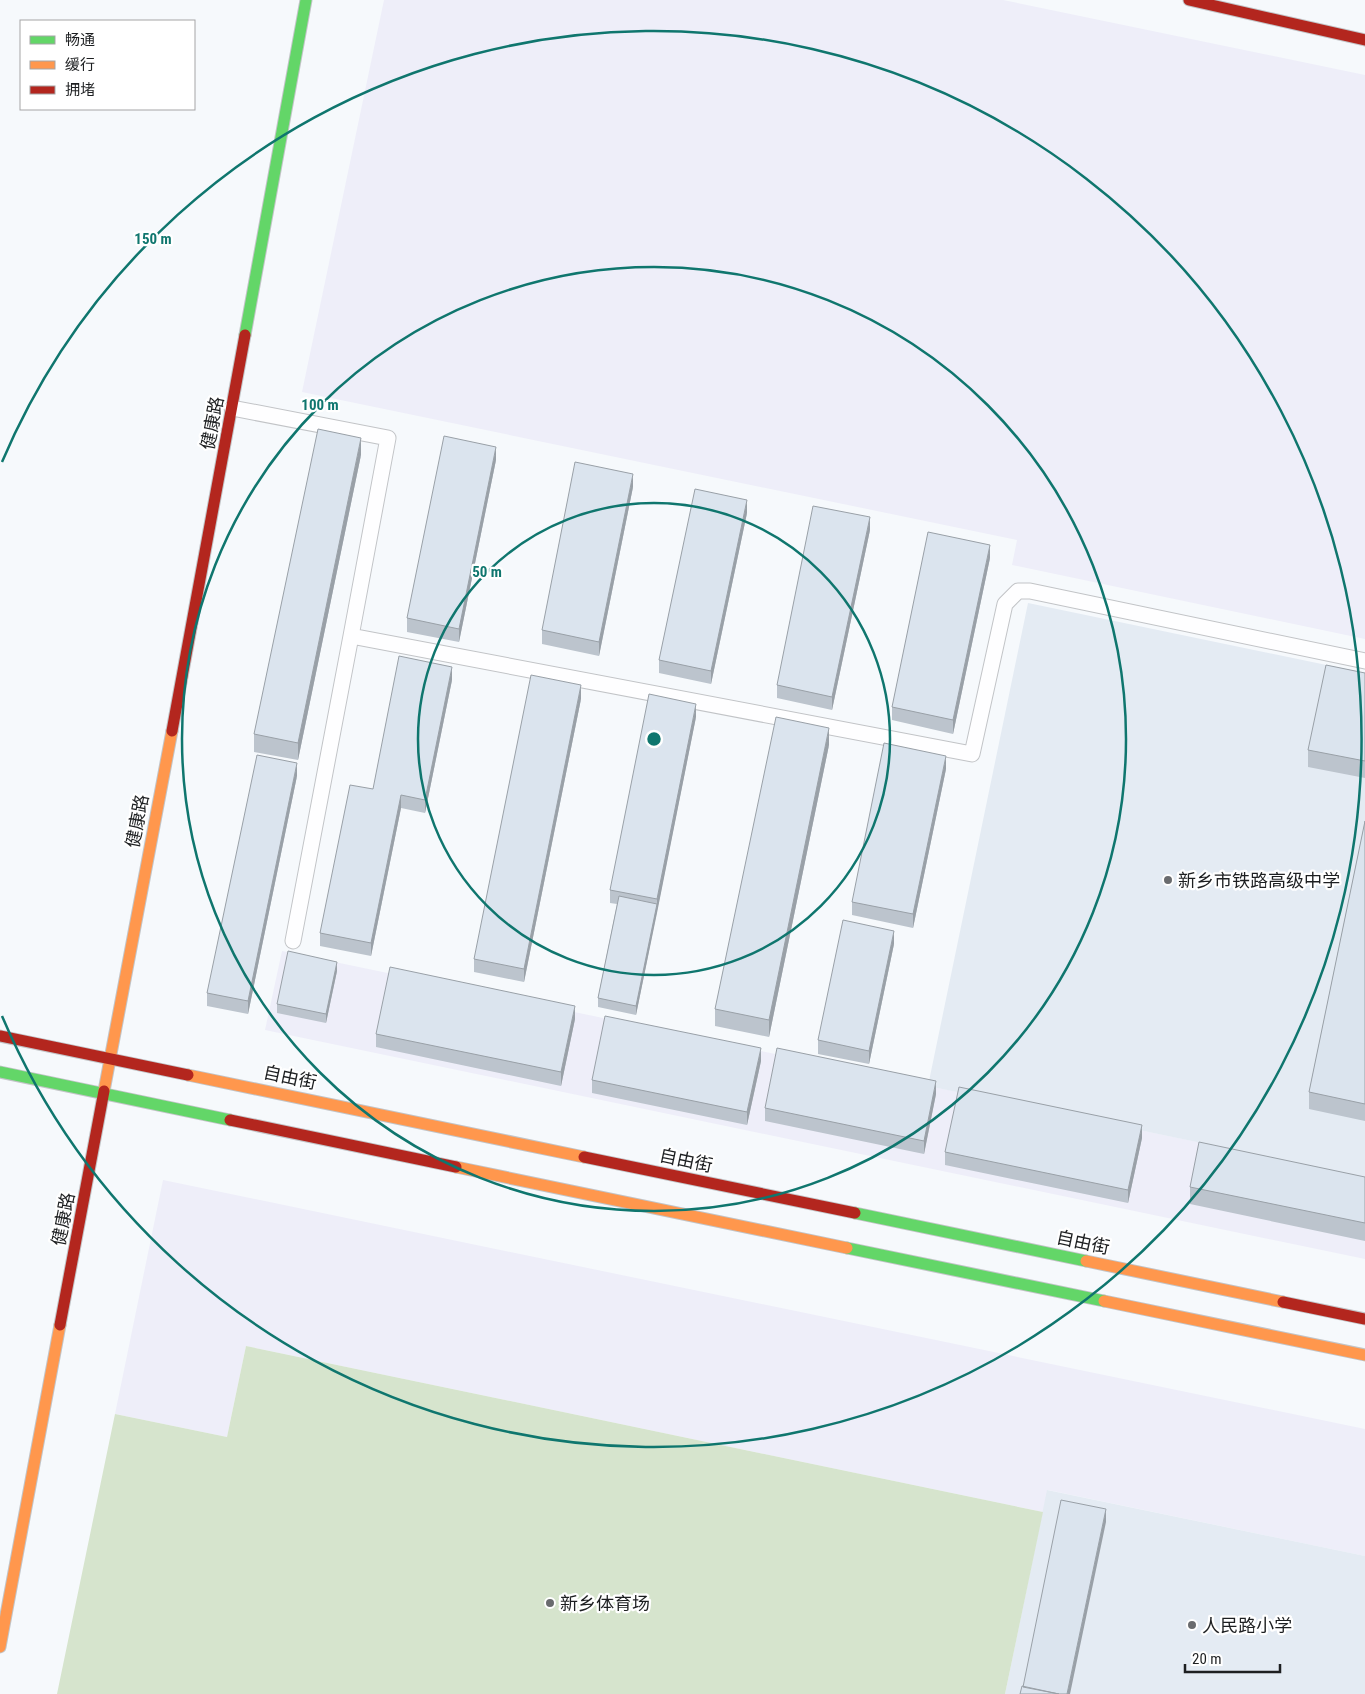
<svg xmlns="http://www.w3.org/2000/svg" width="1365" height="1694" font-family="'Roboto Condensed','Noto Sans SC',sans-serif">
	<style>
		.commercial { fill: #eeeef9 }
		.built { fill: #e4ebf3 }
		.park { fill: #d6e4cd }
		.lines { fill: none; stroke-linecap: round; stroke-linejoin: round }
		.lane-casing { stroke: #c2c4c7; stroke-width: 17 }
		.fast-casing { stroke: #c2c4c7; stroke-width: 13 }
		.slow-casing { stroke: #c2c4c7; stroke-width: 13 }
		.jam-casing { stroke: #c2c4c7; stroke-width: 13 }
		.lane { stroke: #fefeff; stroke-width: 15 }
		.fast { stroke: #63d668; stroke-width: 11 }
		.slow { stroke: #ff974d; stroke-width: 11 }
		.jam { stroke: #b3261e; stroke-width: 11 }
		.wall { fill: #bcc4cd }
		.shaded-wall { fill: #99a0a7 }
		.building { fill: #dbe4ee; stroke: #99a0a7 }
		.ring { fill: none; stroke: #0f766e; stroke-width: 2.5 }
		.poi-dot { fill: #696b6e; stroke: #fff; stroke-width: 2 }
		.labels { text-anchor: middle; dominant-baseline: central; stroke-width: 4.5; stroke-linejoin: round; paint-order: stroke }
		.street-label { font-size: 18px; fill: #1d1f21; stroke: #fff }
		.poi-label { font-size: 18px; fill: #1d1f21; stroke: #fff; text-anchor: start }
		.centre { fill: #0f766e; stroke: #fff; stroke-width: 2.5 }
		.ring-label { font-size: 15px; text-anchor: middle; font-weight: bold; fill: #0f766e; stroke: #fff; stroke-width: 4.5; stroke-linejoin: round; paint-order: stroke }
	</style>
	<rect width="100%" height="100%" fill="#f6f9fc"/>
	<!-- commercial -->
	<path class="commercial" d="M384,0h619l362,75v564l-353,-74 5,-25 -715,-148z
		M282,951l1083,226v82l-1100,-229z
		M163,1180l1202,249v127l-317,-66 -5,22 -797,-166 -19,91 -112,-23z"/>
	<!-- built -->
	<path class="built" d="M1028,603l337,70v504l-437,-91z
		M1047,1490l318,66v138h-360z"/>
	<!-- park -->
	<path class="park" d="M246,1346l797,166 -38,182h-948l58,-280 112,23z"/>
	<g class="lines">
		<!-- lane casing -->
		<g class="lane-casing">
			<path id="lane" d="M232,408l156,30 -37,198 621,118 33,-150 13,-13h12l335,70
				M293,941l58,-305"/>
		</g>
		<!-- fast casing -->
		<g class="fast-casing">
			<path id="fast" d="M245,335l61,-335
				M0,1072l230,48
				M855,1213l231,48
				M847,1248l257,53"/>
		</g>
		<!-- slow casing -->
		<g class="slow-casing">
			<path id="slow" d="M188,1075l396,82
				M104,1091l68,-360
				M456,1167l391,81
				M1086,1261l197,41
				M1104,1301l261,54
				M0,1647l60,-322"/>
		</g>
		<!-- jam casing -->
		<g class="jam-casing">
			<path id="jam" d="M1189,0l176,40
				M172,731l73,-396
				M0,1036l188,39
				M230,1120l226,47
				M584,1157l271,56
				M1283,1302l82,17
				M60,1325l44,-234"/>
		</g>
		<!-- lane -->
		<use href="#lane" class="lane"/>
		<!-- fast -->
		<use href="#fast" class="fast"/>
		<!-- slow -->
		<use href="#slow" class="slow"/>
		<!-- jam -->
		<use href="#jam" class="jam"/>
	</g>
	<!-- wall -->
	<path class="wall" d="M361,455l-63,305 -44,-8v-18z
		M496,460l-37,182 -52,-10v-14z
		M633,487l-34,169 -57,-12v-14z
		M747,513l-36,171 -52,-11v-13z
		M870,530l-38,180 -55,-12v-13z
		M990,558l-37,176 -61,-14v-13z
		M1365,673v105l-57,-11v-17z
		M452,680l-27,133 -24,-5 -30,148 -51,-10v-13l53,-144z
		M581,699l-57,283 -50,-10v-13z
		M696,717l-60,298 -38,-8v-9l19,-94 -7,-1v-13z
		M829,745l-60,292 -54,-11v-17z
		M946,769l-33,159 -61,-13v-13z
		M297,776l-49,238 -41,-8v-13z
		M1365,821v300l-56,-12v-17z
		M894,944l-25,120 -51,-10v-14z
		M337,971l-11,52 -49,-10v-9z
		M575,1019l-14,67 -185,-39v-13z
		M761,1061l-14,64 -155,-32v-13z
		M936,1094l-12,60 -159,-33v-13z
		M1142,1138l-14,65 -183,-38v-13z
		M1365,1177v64l-175,-37v-17z"/>
	<!-- shaded-wall -->
	<path class="shaded-wall" d="M361,438v17l-63,305v-17z
		M496,447v13l-37,182v-13z
		M633,474v13l-34,169v-14z
		M747,500v13l-36,171v-13z
		M870,517v13l-38,180v-13z
		M990,545v13l-37,176v-14z
		M452,667v13l-27,133v-13z
		M581,685v14l-57,283v-13z
		M696,704v13l-39,196v-14z
		M829,728v17l-60,292v-17z
		M946,756v13l-33,159v-14z
		M297,763v13l-49,238v-13z
		M401,795v13l-30,148v-13z
		M657,904v9l-21,102v-9z
		M894,931v13l-25,120v-13z
		M337,962v9l-11,52v-9z
		M575,1006v13l-14,67v-14z
		M761,1048v13l-14,64v-13z
		M936,1081v13l-12,60v-13z
		M1142,1125v13l-14,65v-13z
		M1106,1509v13l-36,172h-3z"/>
	<!-- building -->
	<path class="building" d="M318,429l43,9 -63,305 -44,-9z
		M444,436l52,11 -37,182 -52,-11z
		M575,462l58,12 -34,168 -57,-12z
		M695,489l52,11 -36,171 -52,-11z
		M813,506l57,11 -38,180 -55,-12z
		M928,532l62,13 -37,175 -61,-13z
		M399,656l53,11 -27,133 -24,-5 -30,148 -51,-10 30,-148 23,4z
		M1326,665l39,8v88l-57,-11z
		M531,675l50,10 -57,284 -50,-10z
		M649,694l47,10 -39,195 -47,-9z
		M776,717l53,11 -60,292 -54,-11z
		M884,743l62,13 -33,158 -61,-12z
		M257,755l40,8 -49,238 -41,-8z
		M1365,821v283l-56,-12z
		M619,896l38,8 -21,102 -38,-8z
		M843,920l51,11 -25,120 -51,-11z
		M288,951l49,11 -11,52 -49,-10z
		M390,967l185,39 -14,66 -185,-38z
		M605,1016l156,32 -14,64 -155,-32z
		M777,1048l159,33 -12,60 -159,-33z
		M959,1087l183,38 -14,65 -183,-38z
		M1199,1142l166,35v46l-175,-36z
		M1061,1500l45,9 -39,185h-8l-36,-7z
		M1022,1686l37,8h-39z"/>
	<!-- distance rings -->
	<g class="ring">
		<circle cx="654" cy="739" r="236"/>
		<circle cx="654" cy="739" r="472"/>
		<path d="M2 462A708 708 0 1 1 2 1016"/>
	</g>
	<!-- markers -->
	<g class="poi-dot">
		<circle cx="1168" cy="880" r="5"/>
		<circle cx="550" cy="1603" r="5"/>
		<circle cx="1192" cy="1625" r="5"/>
	</g>
	<g class="labels">
		<!-- street labels -->
		<g class="street-label">
			<text transform="translate(212 423) rotate(-79)">健康路</text>
			<text transform="translate(137 821) rotate(-79)">健康路</text>
			<text transform="translate(290 1077) rotate(12)">自由街</text>
			<text transform="translate(686 1160) rotate(12)">自由街</text>
			<text transform="translate(63 1219) rotate(-79)">健康路</text>
			<text transform="translate(1083 1242) rotate(12)">自由街</text>
		</g>
		<!-- poi labels -->
		<g class="poi-label">
			<text x="1178" y="880">新乡市铁路高级中学</text>
			<text x="560" y="1603">新乡体育场</text>
			<text x="1202" y="1625">人民路小学</text>
		</g>
	</g>
	<circle cx="654" cy="739" r="8" class="centre"/>
	<g class="ring-label">
		<text x="153" y="244">150 m</text>
		<text x="320" y="410">100 m</text>
		<text x="487" y="577">50 m</text>
	</g>
	<!-- legend -->
	<rect x="20" y="20" width="175" height="90" fill="#ffffff" stroke="#a5a5a6"/>
	<rect x="30" y="36" width="25" height="8" fill="#63d668" stroke="#a5a5a6"/>
	<text x="65" y="45" font-size="15" fill="#1d1f21">畅通</text>
	<rect x="30" y="61" width="25" height="8" fill="#ff974d" stroke="#a5a5a6"/>
	<text x="65" y="70" font-size="15" fill="#1d1f21">缓行</text>
	<rect x="30" y="86" width="25" height="8" fill="#b3261e" stroke="#a5a5a6"/>
	<text x="65" y="95" font-size="15" fill="#1d1f21">拥堵</text>
	<!-- scale -->
	<path d="M1185 1664v8h95v-8" fill="none" stroke="#1d1f21" stroke-width="2.5"/>
	<text x="1192" y="1664" font-size="15" fill="#1d1f21" stroke="#ffffff" stroke-width="4" paint-order="stroke">20 m</text>
</svg>
